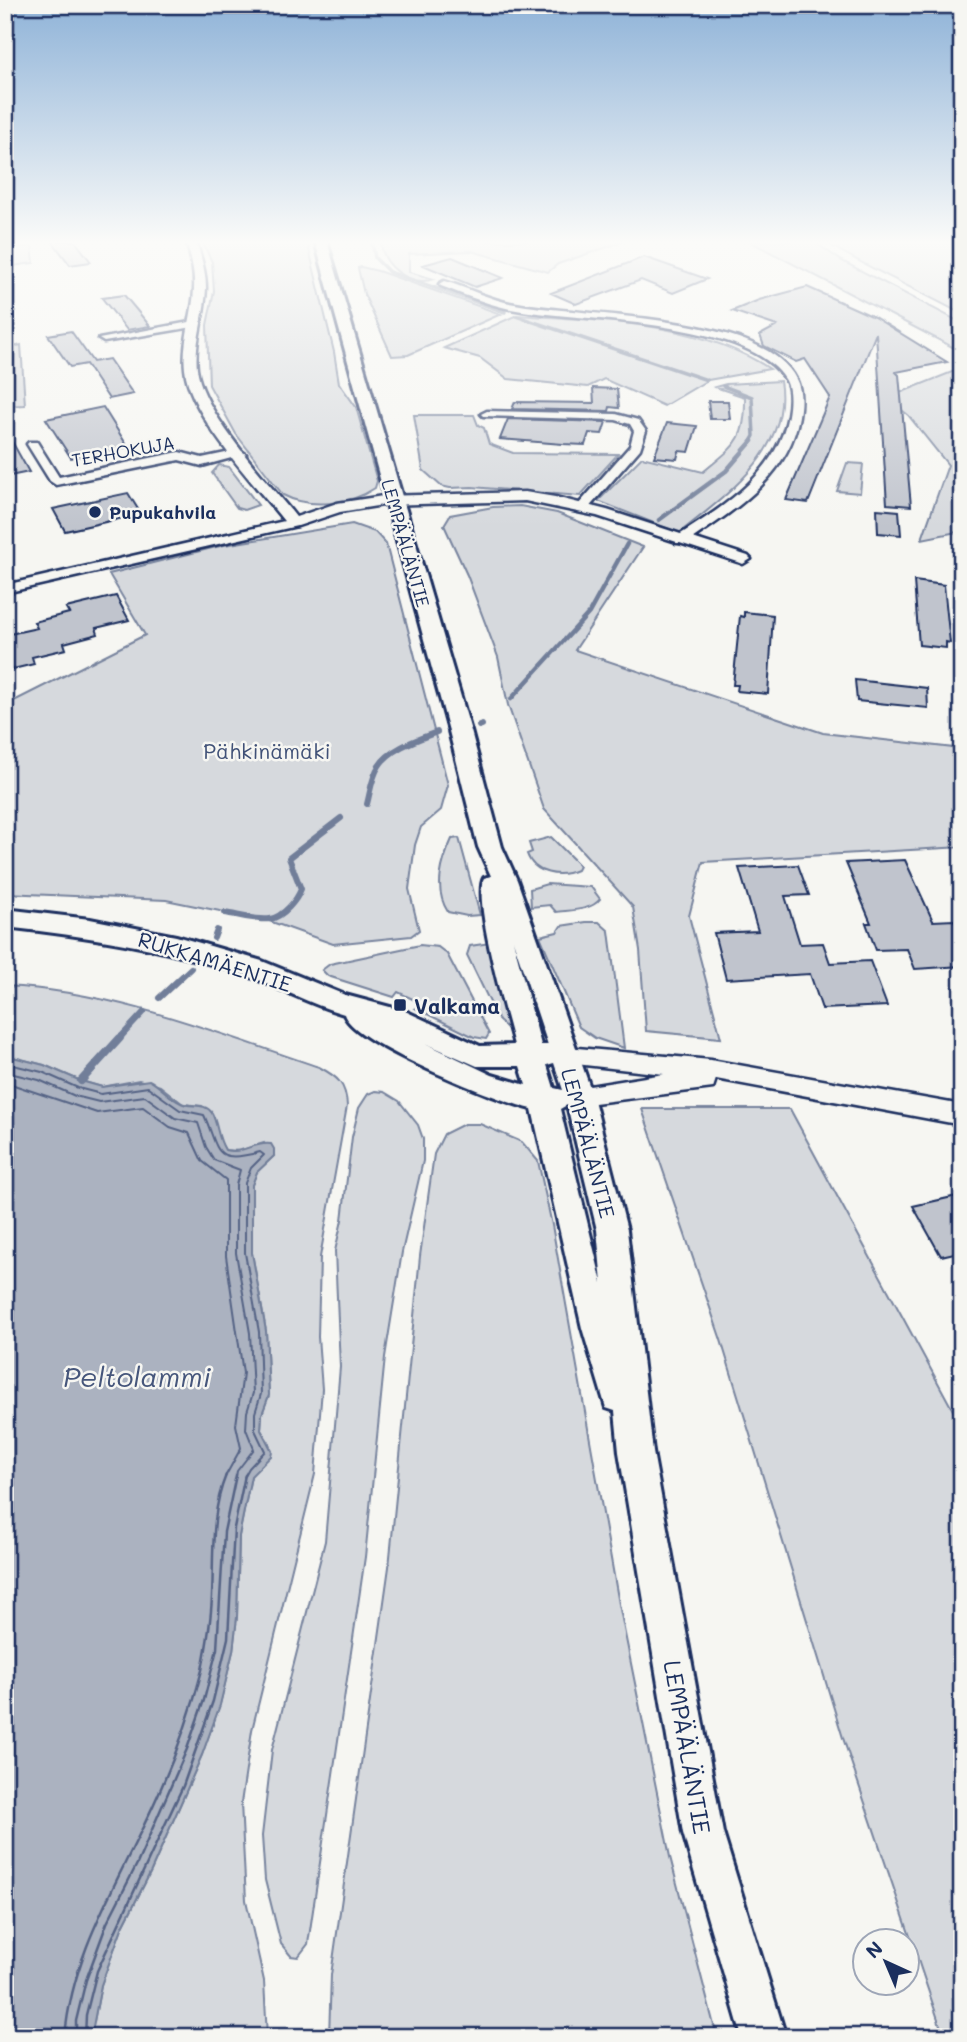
<svg xmlns="http://www.w3.org/2000/svg" width="967" height="2042" font-family="Mali,sans-serif">
	<style>
		.green { fill: #d6d9dd; stroke: #78849e; stroke-width: 2 }
		.water { fill: #abb2c0; stroke: #717e99; stroke-width: 2 }
		.lines { fill: none; stroke-linecap: round; stroke-linejoin: round }
		.shore-far1 { stroke: #556385; stroke-width: 2 }
		.shore { stroke: #556385; stroke-width: 2.5 }
		.stream-far3 { stroke: #717e99; stroke-width: 3.5 }
		.stream-far2 { stroke: #717e99; stroke-width: 4.5 }
		.stream-far1 { stroke: #717e99; stroke-width: 6 }
		.stream { stroke: #717e99; stroke-width: 8 }
		.building { fill: #c0c4cd; stroke: #1b2f5e; stroke-width: 2 }
		.minor-casing { stroke: #1b2f5e; stroke-width: 5 }
		.tertiary-casing { stroke: #1b2f5e; stroke-width: 5 }
		.secondary-casing { stroke: #1b2f5e; stroke-width: 6 }
		.minor { fill: #f6f6f2; fill-rule: evenodd }
		.tertiary { fill: #f6f6f2; fill-rule: evenodd }
		.secondary { fill: #f6f6f2; fill-rule: evenodd }
		.poi-dot { fill: #1b2f5e; stroke: #f6f6f2; stroke-width: 2.5 }
		.labels { text-anchor: middle; dominant-baseline: central; stroke-width: 5; stroke-linejoin: round; paint-order: stroke }
		.far-street-label { font-size: 18px; fill: #1b2f5e; stroke: #f6f6f2 }
		.far-poi-label { font-size: 18px; font-weight: bold; fill: #1b2f5e; stroke: #f6f6f2; text-anchor: start }
		.park-label { font-size: 21px; fill: #405177; stroke: #f6f6f2 }
		.street-label { font-size: 21px; fill: #1b2f5e; stroke: #f6f6f2 }
		.poi-label { font-size: 21px; font-weight: bold; fill: #1b2f5e; stroke: #f6f6f2; text-anchor: start }
		.near-street-label { font-size: 24px; fill: #1b2f5e; stroke: #f6f6f2 }
		.near-water-label { font-size: 28px; font-style: italic; fill: #46567b; stroke: #f6f6f2 }
	</style>
	<rect width="100%" height="100%" fill="#f6f6f2"/>
	<filter id="ink" filterUnits="userSpaceOnUse"><feTurbulence type="fractalNoise" baseFrequency=".0143" numOctaves="2"/><feDisplacementMap in="SourceGraphic" scale="14" xChannelSelector="R" yChannelSelector="G"/><feConvolveMatrix kernelMatrix="1 2 1 2 8 2 1 2 1" color-interpolation-filters="sRGB"/></filter>
	<g filter="url(#ink)">
		<!-- green -->
		<path class="green" d="M202,241h105l27,111 5,31 17,24 21,74 -2,7c-25,17 -66,21 -92,7l-47,-61 -27,-49 -2,-60 7,-34 -2,-29z
			M386,241h239l-67,23 -10,8 -77,-21 -62,3v18l25,7c-24,8 -50,-12 -53,-35z
			M749,241h64l29,20 120,62v29z
			M823,241h136l3,4v69c-46,-25 -94,-46 -139,-73z
			M32,246l2,17 -29,4v-18z
			M361,267l17,4 123,43 -93,41 -16,1 -28,-62 -6,-26z
			M517,315c84,6 181,6 253,54l-62,11 -44,26 -60,-27 -16,8 -80,-8 -28,-21 -36,-10z
			M21,345l4,60 -20,1v-57z
			M962,368v163l-40,8 26,-74 -40,-50 -21,-17z
			M780,381c12,68 -54,115 -101,152l-81,-32 44,-44 61,15c32,-27 43,-30 42,-75l-30,-10 11,-3z
			M414,415h60l4,10 6,3 5,16 24,9 105,1 -38,42 -108,-9 -22,1 -9,-2 -18,-16z
			M847,463l16,1 -3,29 -23,-2z
			M219,465l10,2 29,38 -14,5 -7,-2 -25,-35z
			M520,506l37,7 86,34 -68,103 248,83 139,16v98l-259,15 -14,54 32,122 -75,-7 -6,-81 -7,-43 -89,-98 -36,-104 -10,-48 -31,-82 -23,-50 6,-10 43,-8z
			M352,524l23,8 11,12 62,241 -7,25 -20,17 -6,18 -6,44 10,41 -8,6 -78,8 -64,-23 -103,-21 -161,-7v-190l11,-3 129,-65 -36,-61 115,-29z
			M551,837l26,26 2,3 -2,4c-18,8 -43,4 -50,-16l5,-2 -3,-9z
			M459,838l21,77 -13,1 -19,-4c-15,-23 -6,-51 4,-73z
			M547,884l44,3 9,12c-9,12 -30,11 -44,13l-6,-7 -19,2 -1,-18z
			M586,922h13l10,9 15,117 -29,-10 -16,-11 -39,-91 17,-4 4,-6z
			M490,943l22,82 -4,4 -9,-8 -32,-66 3,-9z
			M420,945l18,2 9,7 42,80 -3,5 -12,-2 -59,-29 4,-6 -21,-10 -4,5 -66,-21 -6,-6 8,-6z
			M5,986c109,5 212,47 314,81 19,10 27,17 28,39l-27,151 -2,80 4,52 -7,85 -63,256 -11,73 5,97 18,81 3,56h-176l10,-52 21,-57 29,-57 51,-116 18,-51 13,-53 4,-34 2,-81 12,-60 19,-32 -9,-14 1,-16 7,-19 -3,-64 -14,-78v-68l5,-13 17,-16 -10,-13 -25,8 -14,-1 -8,-13 -4,-21 -11,-10 -19,-2 -23,-18 -21,-6 -37,7 -21,-6 -37,-16 -39,-10z
			M375,1091l9,1 15,9 19,24 5,14v22l-21,91 -17,105 -20,200 -57,387 -10,13 -7,-1 -10,-12 -16,-64 -3,-44 10,-86 53,-209 15,-174 -5,-116 7,-31 10,-83 7,-29 9,-14z
			M790,1109l172,318v610h-18l-101,-299 -122,-398 -79,-231z
			M464,1124h16l42,18 16,19 14,64 67,379 51,253 47,180h-388l2,-62 58,-408 31,-311 14,-102 10,-20z"/>
		<!-- water -->
		<path class="water" d="M5,1055l39,10 37,16 21,6 47,-7c12,6 20,18 32,23 10,5 24,-1 31,10 6,12 5,24 13,37 16,5 30,-9 46,-6l3,5v7l-17,16 -5,13v68l14,78 3,64 -7,19 -1,16 11,21 -1,5 -20,20 -12,60 -2,81 -4,34 -13,54 -18,50 -51,116 -29,57 -21,57 -10,52h-86z"/>
		<g class="lines">
			<!-- shore-far1 -->
			<path class="shore-far1" d="M5,1063l37,9 36,16 23,6 47,-7 32,23 24,5c16,35 8,50 56,37l4,3 -13,13 -6,15v70l14,79 2,62 -6,19v17l10,21 -16,17 -5,9
				M5,1072l34,8 36,16 24,6 46,-6 30,22 23,5 8,24 8,13 26,10 -4,15v68l14,80 3,60 -6,19 -1,17 8,20 -17,22 -1,6
				M5,1082l92,31 46,-6 27,20 19,6 13,28 24,19v76l17,117 -7,52 5,23 -16,29"/>
			<!-- shore -->
			<path class="shore" d="M65,2037c6,-71 39,-131 70,-194 28,-55 52,-113 67,-173 5,-25 9,-49 10,-74 2,-40 -2,-82 14,-121
				M76,2037v-16l10,-41 21,-57 30,-59 50,-115 17,-49 13,-51 7,-117 12,-57
				M85,2037l1,-22 11,-44 86,-185 30,-85 15,-63 6,-110 11,-53"/>
			<!-- stream-far3 -->
			<path class="stream-far3" d="M375,241l-3,2 3,15 14,14 116,40
				M516,316l191,64
				M723,386l29,11 2,39 -4,7"/>
			<!-- stream-far2 -->
			<path class="stream-far2" d="M659,520l67,-49 26,-30
				M511,699l78,-86 38,-69"/>
			<!-- stream-far1 -->
			<path class="stream-far1" d="M479,726l3,-1
				M367,804c3,-11 5,-28 12,-38 11,-18 40,-27 58,-34
				M225,913c13,2 32,8 45,6 13,-2 27,-19 31,-30l-12,-31 52,-40
				M214,938l3,-8
				M159,998l32,-30
				M118,1040l26,-28"/>
			<!-- stream -->
			<path class="stream" d="M81,1081l39,-43"/>
		</g>
		<!-- building -->
		<path class="building" d="M52,241h23l16,21 -21,3z
			M452,257l51,21 -28,9 -52,-22z
			M644,257l63,22 -34,14 -32,-13 -65,24 -25,-11z
			M807,287l67,30 73,45 -51,10 3,3 12,131 -24,-2 -11,-171 -68,170 -22,-3 44,-103 -25,-38 -9,3 -32,-16 -4,-11 17,-9 -45,-15 27,-11z
			M124,295l26,31 -23,4 -25,-32z
			M71,331l22,31 16,-3 24,35 -24,5 -23,-35 -16,3 -22,-32z
			M593,388l24,1 2,19 -9,-1 -1,4 -97,-2 3,-7 79,1z
			M708,401h20l2,18h-20z
			M103,407l25,40 -57,11 -25,-39z
			M508,419l98,3 -4,12 -13,-1 -4,12 -22,-1 -63,-5z
			M667,423l30,3 -8,26 -10,-1 -2,8 -23,-2z
			M5,429l24,43 -24,5z
			M128,493l13,21 -76,17 -12,-22z
			M877,509l22,2 2,24 -23,-2z
			M914,581l30,4 6,58 -4,-1v6l-27,-3z
			M116,596l13,24 -33,8 2,6 -34,9 2,6 -34,8 2,7 -29,7v-36l32,-7 -3,-6 35,-9 -3,-5z
			M744,612l29,3 -5,79 -31,-3 1,-6h-5l7,-69 4,1z
			M855,680l72,8 1,20 -71,-7z
			M905,860l28,61 21,-1 8,18v28l-47,3 -8,-20 -31,1 -10,-27h5l-25,-60z
			M798,865l11,30 -24,1 15,48 23,-1 7,20 40,-2 17,45 -65,3 -12,-35 -84,5 -12,-46 44,-2 -19,-63z
			M957,1196l5,8v41l-3,7 -18,4 -28,-50z"/>
		<g class="lines">
			<!-- minor casing -->
			<g class="minor-casing">
				<path id="minor" d="M444,281c24,7 46,19 71,23 65,13 248,9 281,75 6,11 5,25 3,37 -10,61 -66,95 -113,127h-10v-6c47,-30 101,-63 112,-122 2,-11 3,-27 -3,-36 -37,-59 -200,-58 -263,-68 -28,-4 -55,-15 -81,-25l-2,-2z
					M195,321l5,3 -1,2 -95,16 -5,-3z
					M487,411l129,3 22,6 8,11 -6,18 -54,62h-8v-6l52,-59 4,-15 -4,-7 -14,-4 -133,-4 -2,-2z
					M29,442h8l22,35 120,-25 23,6 38,-8 6,4 -44,12 -23,-6 -123,25 -6,-4 -23,-37z
					M293,519l4,1v6l-292,67v-8z"/>
			</g>
			<!-- tertiary casing -->
			<g class="tertiary-casing">
				<path id="tertiary" d="M186,241h10c5,16 10,31 10,47 -1,28 -12,54 -9,81 6,45 70,111 99,148l41,-14 46,-7 142,-4 30,5 52,13 141,46 3,3 -8,5 -5,-2 -141,-46 -72,-15 -142,4 -43,7 -42,14h-10c-30,-38 -99,-110 -103,-157 -3,-27 8,-53 9,-80 1,-17 -3,-32 -8,-48z
					M566,1047l145,13 251,45v20l-246,-46 -3,9 -134,17 -8,-2 -4,-7 4,-7 93,-15 -106,-12 -4,-6 4,-6z"/>
			</g>
			<!-- secondary casing -->
			<g class="secondary-casing">
				<path id="secondary" d="M315,241h12l144,490 31,116 15,33 76,216 34,134 26,222 70,381 63,204h-44l-59,-204 -64,-381 -4,-41 -9,-3 -24,-80 -50,-219c-34,-8 -180,-66 -188,-95 -35,-10 -67,-28 -101,-40 -77,-26 -157,-38 -238,-47v-18l85,10 86,17 86,25 83,34 60,16 75,35 34,-1c-7,-27 -42,-147 -30,-167l7,-2 -13,-29 -29,-116zM513,940l35,105h-7zM425,1043l52,23h43l6,19 -34,-10zM554,1063l9,27 -9,-2 -7,-23zM567,1105l30,125 5,53 -42,-174z"/>
			</g>
			<!-- minor -->
			<use href="#minor" class="minor"/>
			<!-- tertiary -->
			<use href="#tertiary" class="tertiary"/>
			<!-- secondary -->
			<use href="#secondary" class="secondary"/>
		</g>
	</g>
	<!-- sky -->
	<linearGradient id="sky" x2="0" y2="1"><stop stop-color="#8fb3d8"/><stop offset="0.46" stop-color="#fbfbf9"/><stop offset="1" stop-color="#fbfbf9" stop-opacity="0"/></linearGradient>
	<rect width="967" height="527" fill="url(#sky)"/>
	<!-- markers -->
	<g class="poi-dot">
		<circle cx="95" cy="512" r="7"/>
		<rect x="393" y="998" width="14" height="14" rx="3.5"/>
	</g>
	<g class="labels">
		<!-- far-street labels -->
		<g class="far-street-label">
			<text transform="translate(123 451) rotate(-10)">TERHOKUJA</text>
			<text transform="translate(406 543) rotate(74)">LEMPÄÄLÄNTIE</text>
		</g>
		<!-- far-poi labels -->
		<g class="far-poi-label">
			<text x="109" y="512">Pupukahvila</text>
		</g>
		<!-- park labels -->
		<g class="park-label">
			<text x="267" y="750">Pähkinämäki</text>
		</g>
		<!-- street labels -->
		<g class="street-label">
			<text transform="translate(215 961) rotate(17)">RUKKAMÄENTIE</text>
			<text transform="translate(589 1143) rotate(75)">LEMPÄÄLÄNTIE</text>
		</g>
		<!-- poi labels -->
		<g class="poi-label">
			<text x="414" y="1005">Valkama</text>
		</g>
		<!-- near-street labels -->
		<g class="near-street-label">
			<text transform="translate(688 1747) rotate(80)">LEMPÄÄLÄNTIE</text>
		</g>
		<!-- near-water labels -->
		<g class="near-water-label">
			<text x="137" y="1376">Peltolammi</text>
		</g>
	</g>
	<!-- margin -->
	<rect width="967" height="2042" fill="none" stroke="#f6f6f2" stroke-width="28"/>
	<rect x="14" y="14" width="939" height="2014" fill="none" stroke="#1b2f5e" stroke-width="2.5" filter="url(#ink)"/>
	<!-- north arrow -->
	<g transform="translate(886 1962) rotate(316)"><circle r="33" fill="#f6f6f2" stroke="#9ea6b7" stroke-width="2"/>
	<path d="M0-5L12 26L0 18L-12 26Z" fill="#1b2f5e"/>
	<text y="-10" font-size="19" font-weight="bold" text-anchor="middle" fill="#1b2f5e">N</text>
	</g>
</svg>
